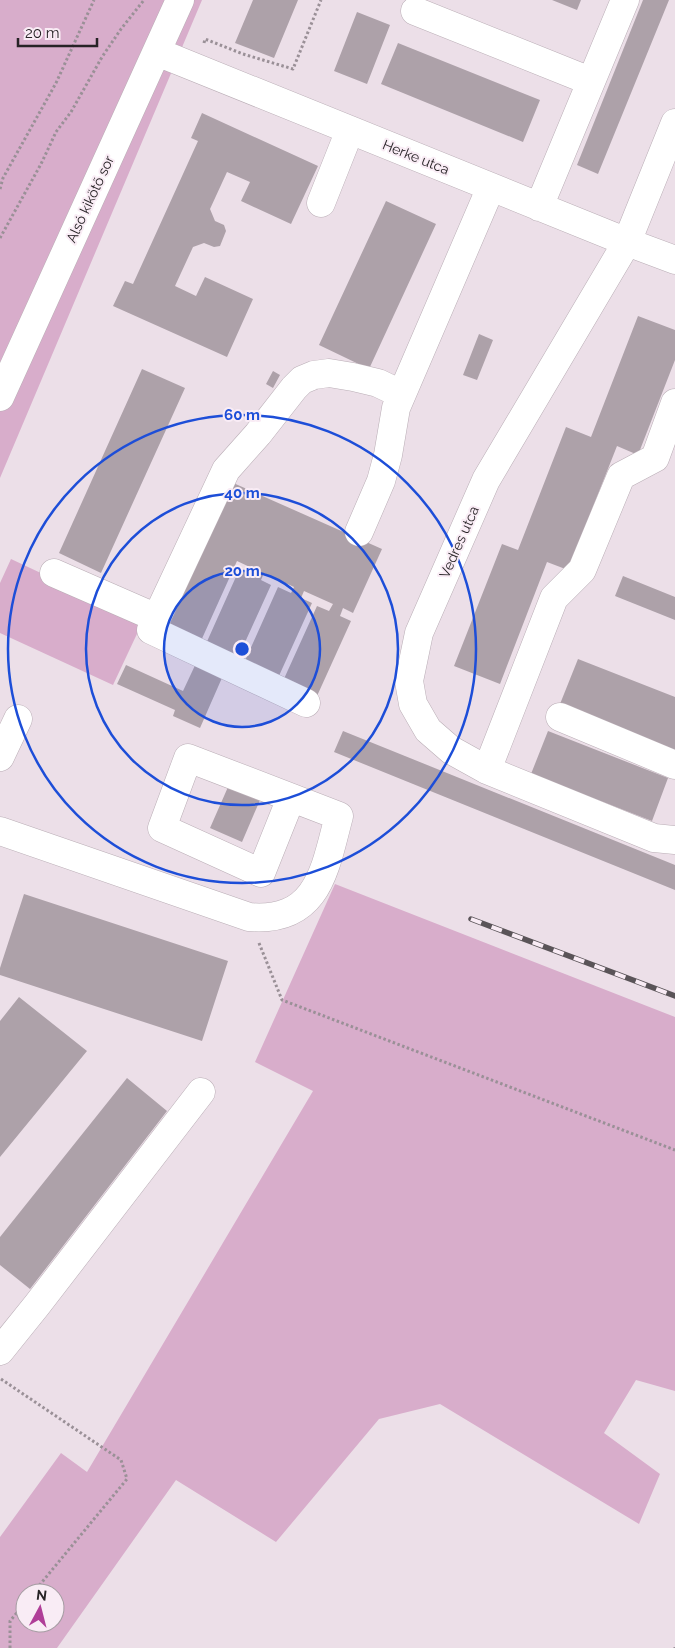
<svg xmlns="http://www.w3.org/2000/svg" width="675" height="1648" font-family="Raleway,sans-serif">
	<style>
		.green { fill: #d8adcb; fill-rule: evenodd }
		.building { fill: #ada1a9 }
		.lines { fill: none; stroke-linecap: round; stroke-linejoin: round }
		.minor-casing { stroke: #baaeb6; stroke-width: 29 }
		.path { stroke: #9a9097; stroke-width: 3; stroke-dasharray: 2.5 2.5; stroke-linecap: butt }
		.minor { stroke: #fff; stroke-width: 28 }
		.rail-casing { stroke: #5a5458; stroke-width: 5.5 }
		.rail { stroke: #f9ecf5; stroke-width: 4; stroke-dasharray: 11; stroke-linecap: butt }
		.ring { fill: none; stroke: #1d4ed8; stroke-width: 2.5 }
		.labels { text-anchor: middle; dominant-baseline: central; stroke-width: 4; stroke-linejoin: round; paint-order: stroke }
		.street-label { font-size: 14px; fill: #272326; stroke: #f9ecf5 }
		.centre { fill: #1d4ed8; stroke: #f9ecf5; stroke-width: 2.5 }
		.ring-label { font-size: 15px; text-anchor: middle; font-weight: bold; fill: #1d4ed8; stroke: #f9ecf5; stroke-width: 4; stroke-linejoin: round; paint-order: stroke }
	</style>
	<rect width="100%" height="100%" fill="#ecdfe8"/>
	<!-- green -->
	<path class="green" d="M0,0h202l-202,478z
		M11,559l132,62 -30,64 -113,-52v-50z
		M335,884l340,133v374l-39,-11 -32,53 56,41 -21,50 -199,-120 -61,15 -103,123 -100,-62 -119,168h-57v-111l61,-84 26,19 226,-381 -58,-29zM25,1593h30v30h-30z"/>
	<!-- building -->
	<path class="building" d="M253,0h45l-24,58 -39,-15z
		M552,0h29l-4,10z
		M643,0h26l-71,174 -21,-9z
		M357,12l33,13 -23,59 -33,-13z
		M398,43l142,57 -17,42 -142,-58z
		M202,113l116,53 -27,58 -50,-23 9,-19 -23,-10 -17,37 5,12 9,4 2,6 -6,15 -6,1 -10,-4 -11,4 -18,39 21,10 9,-19 48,22 -26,58 -114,-51 12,-25 8,3 65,-143 -7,-3z
		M386,201l50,23 -67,145 -50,-24z
		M638,316l37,14v30l-37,95 -21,-9 -49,124 -21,-8 -47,122 -46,-18 48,-122 16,6 48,-123 25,10z
		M479,334l14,6 -16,40 -14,-5z
		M142,369l43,19 -84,185 -42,-20z
		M273,371l7,4 -7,13 -7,-4z
		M231,482l151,67 -29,64 -10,-5 -3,8 11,5 -34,75 -34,-15 34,-75 12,5 4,-7 -29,-13 -3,7 11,5 -34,75 -34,-15 34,-76 13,6 3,-6 -30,-14 -3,7 10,5 -34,75 -32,-14 34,-76 12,5 3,-6 -17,-8 -37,82 -35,-16z
		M623,576l52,21v23l-60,-24z
		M198,659l27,12 -25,57 -27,-12 2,-6 -58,-26 9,-19 57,26z
		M578,659l97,38v53l-115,-46z
		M343,731l332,134v25l-341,-138z
		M548,731l120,47 -16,43 -121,-47z
		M228,787l32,13 -18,42 -32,-14z
		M24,894l204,67 -26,80 -202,-66v-7z
		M19,997l68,54 -87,106v-136z
		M127,1078l40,33 -137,178 -30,-24v-28z"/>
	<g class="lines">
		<!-- minor casing -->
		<g class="minor-casing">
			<path id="minor" d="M415,11l175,70
				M157,52l470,190 48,18
				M675,123l-48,119 -141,238 -67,153 -10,48 4,23 15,26 23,20 36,20 167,68 21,2
				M321,203l29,-73
				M539,207l86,-207
				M0,397l180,-397
				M359,532l22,-51 7,-26 8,-47 95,-221
				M54,573l103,45
				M306,703l-155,-73 75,-160 32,-36 36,-46 8,-8 12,-5 15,-2 24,4 25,6 23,11
				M560,717l115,48
				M0,757l18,-38
				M487,770l67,-172 28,-28 39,-94 34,-18 20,-55
				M0,831l249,86c70,6 76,-49 90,-101l-151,-58 -26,70 99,45 30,-75
				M0,1351l37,-46 164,-213"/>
		</g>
		<!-- path -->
		<path class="path" d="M204,43l1,-4 38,15 50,15 28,-69
			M0,189l3,-11 53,-95 38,-83
			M0,238l41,-74 15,-32 15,-20 31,-55 19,-28 23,-29
			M259,943l23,57 393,150
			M1,1379l120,81 6,19 -94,114
			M10,1648v-27l15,-18
			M675,1648v-1"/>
		<!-- minor -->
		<use href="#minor" class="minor"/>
		<!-- rail casing -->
		<g class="rail-casing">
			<path id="rail" d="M471,919l204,77"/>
		</g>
		<!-- rail -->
		<use href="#rail" class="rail"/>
	</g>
	<!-- distance rings -->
	<circle cx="242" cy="649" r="78" fill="#1d4ed8" fill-opacity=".12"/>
	<g class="ring">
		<circle cx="242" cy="649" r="78"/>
		<circle cx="242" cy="649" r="156"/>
		<circle cx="242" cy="649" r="234"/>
	</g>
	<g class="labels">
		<!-- street labels -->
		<g class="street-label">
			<text transform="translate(416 157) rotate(22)">Herke utca</text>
			<text transform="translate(90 199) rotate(-65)">Alsó kikötő sor</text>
			<text transform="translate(459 542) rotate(-66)">Vedres utca</text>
		</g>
	</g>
	<circle cx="242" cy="649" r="8" class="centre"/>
	<g class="ring-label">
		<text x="242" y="420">60 m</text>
		<text x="242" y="498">40 m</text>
		<text x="242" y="576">20 m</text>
	</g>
	<!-- north arrow -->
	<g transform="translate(40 1608) rotate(7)"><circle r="24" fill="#f9ecf5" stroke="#a59ca2"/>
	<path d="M0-4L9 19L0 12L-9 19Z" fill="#b03e98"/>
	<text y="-8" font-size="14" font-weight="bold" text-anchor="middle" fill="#272326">N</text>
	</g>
	<!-- scale -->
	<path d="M18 38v8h79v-8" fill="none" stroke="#272326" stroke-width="2.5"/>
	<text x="25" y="38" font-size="15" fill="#272326" stroke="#f9ecf5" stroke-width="4" paint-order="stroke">20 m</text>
</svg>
